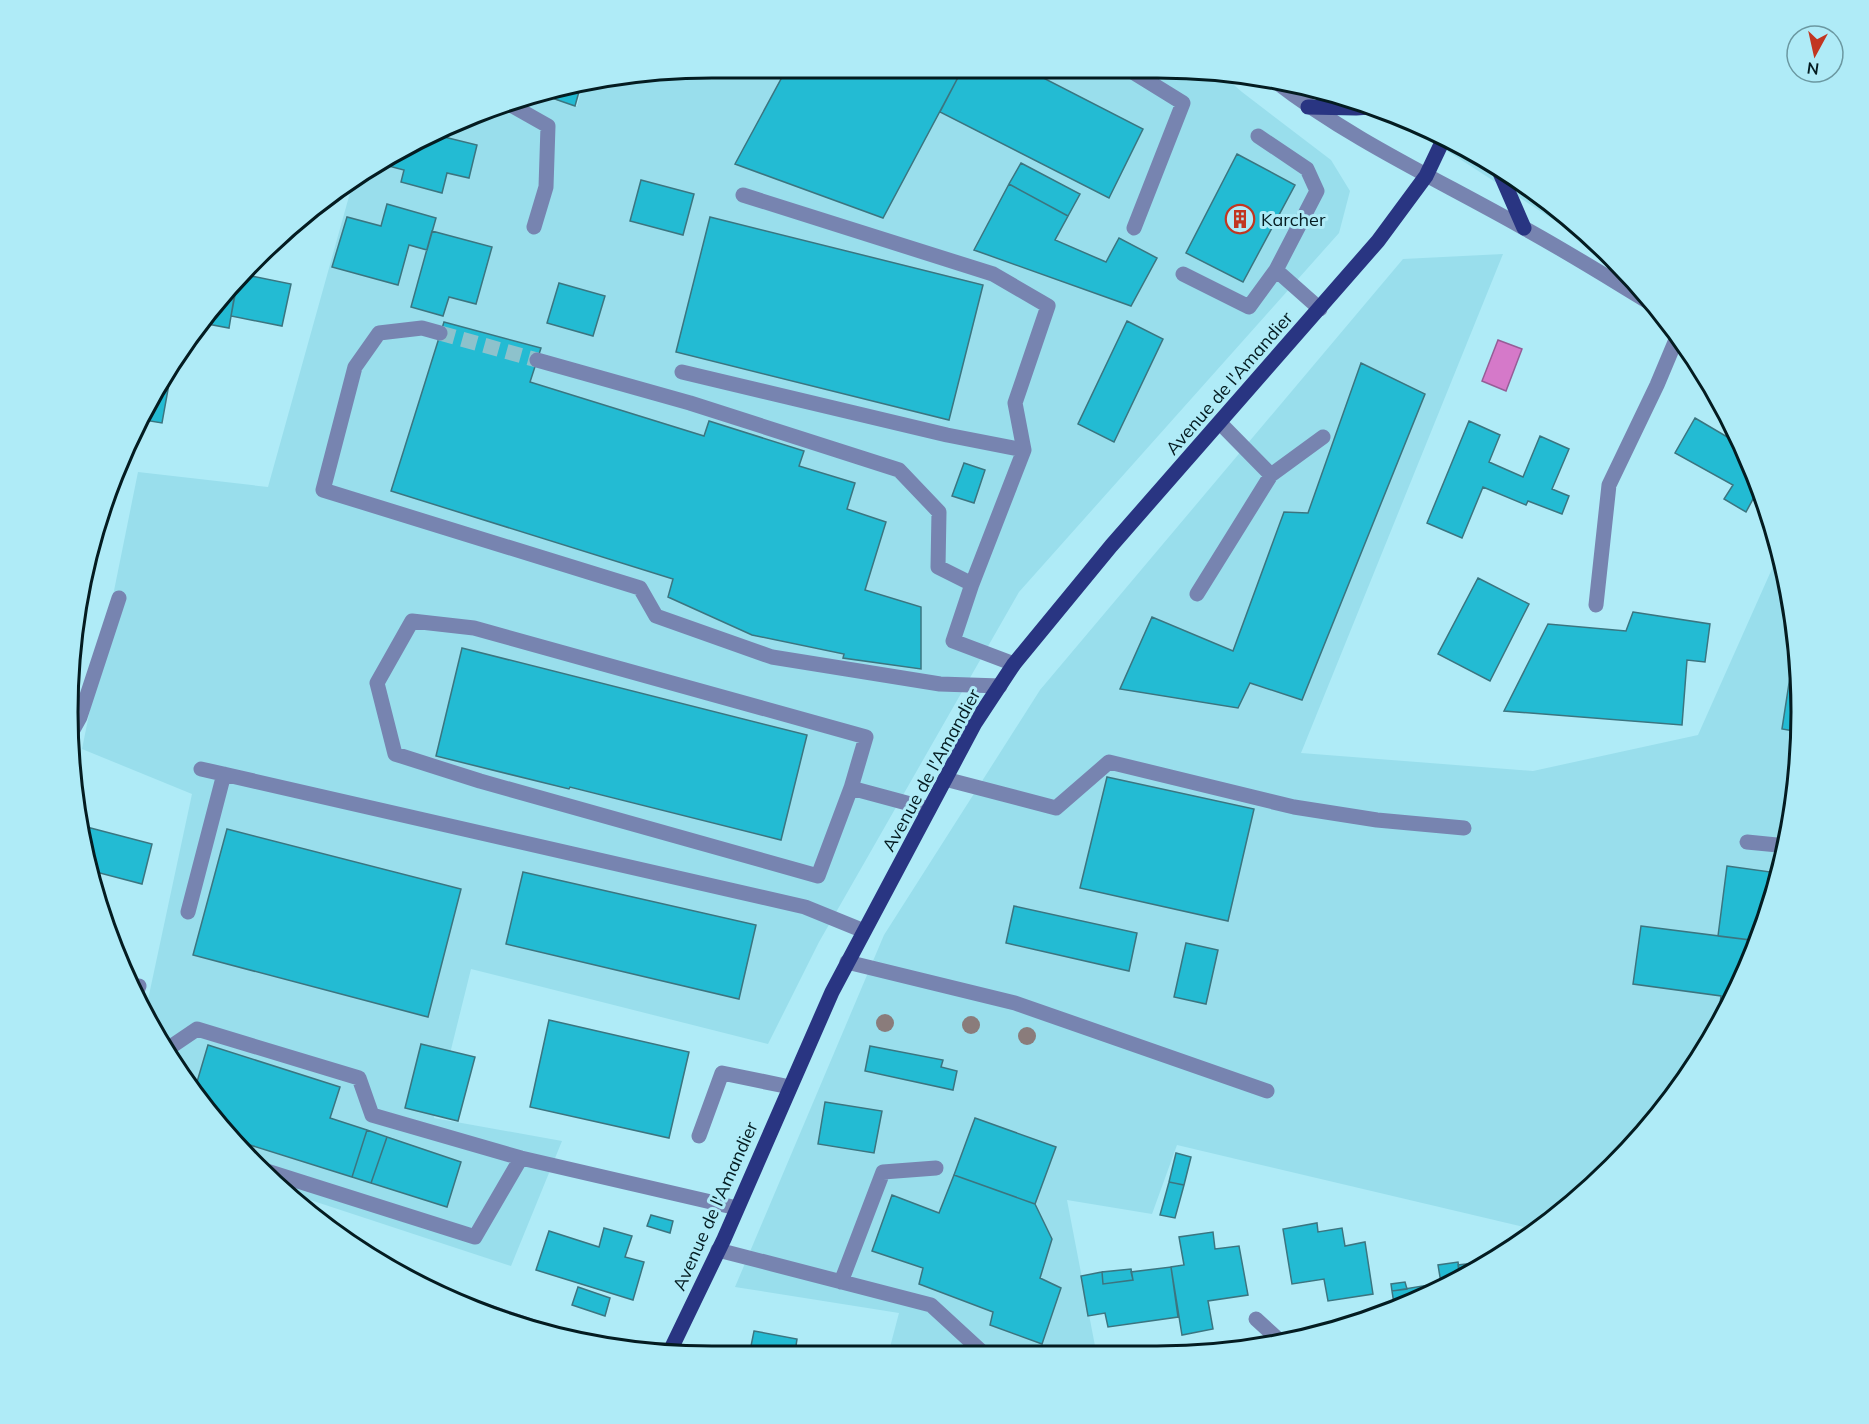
<svg xmlns="http://www.w3.org/2000/svg" width="1869" height="1424" font-family="Mulish,sans-serif">
	<style>
		.built { fill: #99deec }
		.water { fill: #d579c9; stroke: #965d97; stroke-width: 1.5 }
		.building { fill: #23bbd3; stroke: #3b7580; stroke-width: 1.5 }
		.lines { fill: none; stroke-linecap: round; stroke-linejoin: round }
		.minor-tunnel { stroke: #8dc2cc; stroke-width: 15; stroke-dasharray: 15 8; stroke-linecap: butt }
		.minor { stroke: #7784b0; stroke-width: 15 }
		.major { stroke: #293582; stroke-width: 15 }
		.tree { fill: #8a7c7b }
		.labels { text-anchor: middle; dominant-baseline: central; stroke-width: 6; stroke-linejoin: round; paint-order: stroke }
		.poi-label { font-size: 18px; fill: #041c21; stroke: #afebf7; text-anchor: start }
		.street-label { font-size: 18px; fill: #041c21; stroke: #afebf7 }
		.rim { fill: none; stroke: #041c21; stroke-width: 3 }
	</style>
	<rect width="100%" height="100%" fill="#afebf7"/>
	<!-- built -->
	<path class="built" d="M712,68l487,1 20,3 23,20 89,68 19,31 -11,42 -320,359 -200,350 -51,102 -297,-75 -37,149 128,23 -51,125 -222,-73 -32,-25 -81,-98 -30,-61 46,-215 -110,-45 56,-277 130,15 85,-305 36,-28 144,-59 44,11 6,-21z
		M1390,114l52,20 73,42 101,84z
		M1503,254l-202,499 232,18 165,-36 81,-182 10,33 12,126 -12,125 -36,121 -60,112 -80,97 -76,63 -360,-85 -25,69 -85,-14 29,151h-207l10,-38 -164,-26 149,-352 156,-245 363,-431z"/>
	<!-- water -->
	<path class="water" d="M1498,340l24,9 -16,42 -24,-10z"/>
	<!-- building -->
	<path class="building" d="M787,68h176l-80,150 -148,-54z
		M963,68h61l119,61 -34,69 -169,-86z
		M573,86l7,2 -5,18 -32,-11 2,-5z
		M436,135l41,10 -8,33 -22,-5 -5,20 -41,-11 3,-12 -27,-7 12,-9z
		M1237,154l58,31 -52,97 -57,-29z
		M1021,163l59,31 -12,22 -59,-32z
		M641,180l53,14 -11,41 -53,-14z
		M1009,184l59,32 -13,24 51,22 13,-24 38,20 -26,48 -157,-56z
		M387,204l49,14 -9,32 -18,-5 -11,40 -66,-18 15,-50 34,9z
		M710,217l273,68 -34,135 -273,-68z
		M432,231l60,16 -16,57 -27,-7 -6,19 -32,-9z
		M241,274l50,10 -9,42 -51,-10 7,-37z
		M237,280l-8,48 -27,-5z
		M559,283l46,13 -12,40 -46,-13z
		M1127,321l36,18 -49,103 -36,-18z
		M444,322l97,26 -11,34 174,54 5,-15 95,30 -5,15 56,17 -8,26 39,13 -21,68 56,17v62l-78,-11 1,-4 -92,-19 -84,-38 5,-18 -282,-88z
		M1361,363l64,31 -123,306 -52,-17 -12,25 -118,-19 32,-72 81,34 51,-139 24,1z
		M160,383l9,1 -7,39 -24,-4z
		M1695,418l46,27 11,20 7,23 -13,24 -22,-13 9,-14 -58,-32z
		M1469,421l31,14 -11,27 34,15 17,-41 29,13 -17,40 17,7 -7,18 -34,-13 -2,4 -43,-18 -21,51 -35,-15z
		M964,463l21,7 -11,33 -22,-7z
		M1478,578l51,26 -39,77 -52,-27z
		M1633,612l77,12 -5,38 -18,-2 -5,65 -178,-14 44,-87 78,7z
		M1795,644l6,68 -1,20 -18,-3z
		M462,648l345,87 -26,105 -211,-53 -1,2 -133,-33z
		M1107,777l147,32 -26,112 -148,-33z
		M83,826l69,18 -10,40 -50,-13z
		M227,829l234,60 -33,128 -235,-62z
		M1727,866l51,7 -20,68 -40,-5z
		M523,872l233,53 -17,74 -233,-55z
		M1014,906l123,27 -8,38 -123,-28z
		M1641,926l117,15 -5,17 -36,67 4,-29 -88,-12z
		M1186,943l32,7 -12,54 -32,-7z
		M549,1020l140,32 -20,86 -139,-31z
		M421,1044l54,13 -17,64 -53,-13z
		M208,1045l132,42 -10,31 37,12 -15,47 -118,-37 -40,-48z
		M870,1046l73,14 -2,7 16,4 -4,19 -88,-19z
		M184,1080l13,4 -3,8z
		M825,1102l57,9 -8,42 -56,-9z
		M975,1118l81,29 -21,57 -81,-29z
		M367,1130l20,7 -16,46 -19,-6z
		M387,1137l74,25 -14,45 -76,-24z
		M1176,1153l15,4 -7,28 -15,-3z
		M954,1175l81,29 17,35 -12,39 21,10 -19,56 -52,-19 3,-13 -74,-28 4,-16 -51,-17 20,-56 47,18z
		M1169,1182l15,3 -9,33 -15,-3z
		M651,1215l22,6 -3,12 -23,-7z
		M1317,1223l1,9 24,-4 3,18 20,-4 8,52 -45,7 -4,-22 -32,5 -9,-55z
		M604,1228l28,8 -7,21 19,5 -11,38 -97,-30 13,-39 50,16z
		M1213,1232l2,17 24,-3 9,49 -40,6 5,28 -31,6 -11,-68 13,-2 -5,-28z
		M1458,1262l2,15 -57,31 -8,2 -3,-19 49,-8 -3,-18z
		M1483,1262v3l-23,12 -2,-12z
		M1171,1267l7,50 -70,10 -3,-14 -17,3 -7,-40 21,-4 1,12 30,-4 -2,-8z
		M1131,1269l2,11 -30,4 -1,-12z
		M1405,1282l2,7 -15,2 -1,-7z
		M578,1287l32,11 -5,18 -33,-11z
		M754,1331l43,8 -1,7 29,5h-75z"/>
	<g class="lines">
		<!-- minor-tunnel -->
		<path class="minor-tunnel" d="M440,333l97,27"/>
		<!-- minor -->
		<path class="minor" d="M1128,69l55,34 -49,125
			M1275,81c76,59 164,99 247,146 44,24 87,51 130,77
			M509,104l39,22 -2,61 -12,40
			M1258,136l49,33 10,22 -41,79 44,39
			M743,195l250,79 55,32 -33,97 9,47 -52,134 -19,57 61,23
			M1183,274l66,33 27,-37
			M440,333l-18,-5 -43,5 -24,34 -32,123 317,98 16,28 116,41 168,27 60,2
			M537,360l153,43 209,67 40,42 -1,55 34,17
			M682,372l265,63 77,15
			M1271,475l52,-38
			M1197,594l74,-119 -51,-52
			M1596,605l13,-120 48,-100 21,-50
			M70,735l10,-18 39,-119
			M201,769l604,138 59,24
			M945,779l111,29 53,-46 185,45 83,13 87,8
			M851,788l-33,88 -338,-95 -85,-27 -18,-71 35,-62 62,7 392,109 -15,51 78,21
			M1747,842l40,4
			M188,912l36,-138
			M847,962l168,41 252,88
			M137,991l2,-5
			M166,1050l31,-21 162,49 13,37 149,43 216,50
			M699,1136l23,-63 68,14
			M257,1168l218,69 46,-79
			M718,1250l213,55 50,46
			M841,1282l42,-110 53,-4
			M462,1303l93,31
			M1256,1319l24,22"/>
		<!-- major -->
		<path class="major" d="M1308,107l48,1 14,-1
			M1497,166l27,62
			M670,1351l54,-112 108,-247 143,-269 39,-59 97,-118 267,-305 48,-65 19,-40"/>
	</g>
	<!-- trees -->
	<g class="tree">
		<circle cx="885" cy="1023" r="9"/>
		<circle cx="971" cy="1025" r="9"/>
		<circle cx="1027" cy="1036" r="9"/>
	</g>
	<!-- icons -->
	<defs>
		<g id="building-ring" transform="scale(1.5)"><circle r="9.5" fill="#afebf7" stroke="#c23621" stroke-width="1.5"/><path d="M-4-6H4V6H1V3H-1V6H-4ZM-2.5-4.3h1.7v1.8h-1.7ZM.8-4.3h1.7v1.8H.8ZM-2.5-1h1.7V.8h-1.7ZM.8-1h1.7V.8H.8Z" fill="#c23621"/></g>
	</defs>
	<g fill-rule="evenodd">
		<use href="#building-ring" x="1240" y="219"/>
	</g>
	<g class="labels">
		<!-- poi labels -->
		<g class="poi-label">
			<text x="1261" y="219">Karcher</text>
		</g>
		<!-- street labels -->
		<g class="street-label">
			<text transform="translate(1229 383) rotate(-49)">Avenue de l'Amandier</text>
			<text transform="translate(931 770) rotate(-61)">Avenue de l'Amandier</text>
			<text transform="translate(715 1206) rotate(-66)">Avenue de l'Amandier</text>
		</g>
	</g>
	<!-- crop -->
	<path d="M0 0H1869V1424H0ZM712 78H1157A634 634 0 0 1 1791 712V712A634 634 0 0 1 1157 1346H712A634 634 0 0 1 78 712V712A634 634 0 0 1 712 78Z" fill="#afebf7" fill-rule="evenodd"/>
	<path class="rim" d="M712 78H1157A634 634 0 0 1 1791 712V712A634 634 0 0 1 1157 1346H712A634 634 0 0 1 78 712V712A634 634 0 0 1 712 78Z"/>
	<!-- north arrow -->
	<g transform="translate(1815 54) rotate(188)"><circle r="28" fill="#afebf7" stroke="#6b98a1" stroke-width="1.5"/>
	<path d="M0-4.5L10 22L0 15L-10 22Z" fill="#c23621"/>
	<text y="-9" font-size="16" font-weight="bold" text-anchor="middle" fill="#041c21">N</text>
	</g>
</svg>
